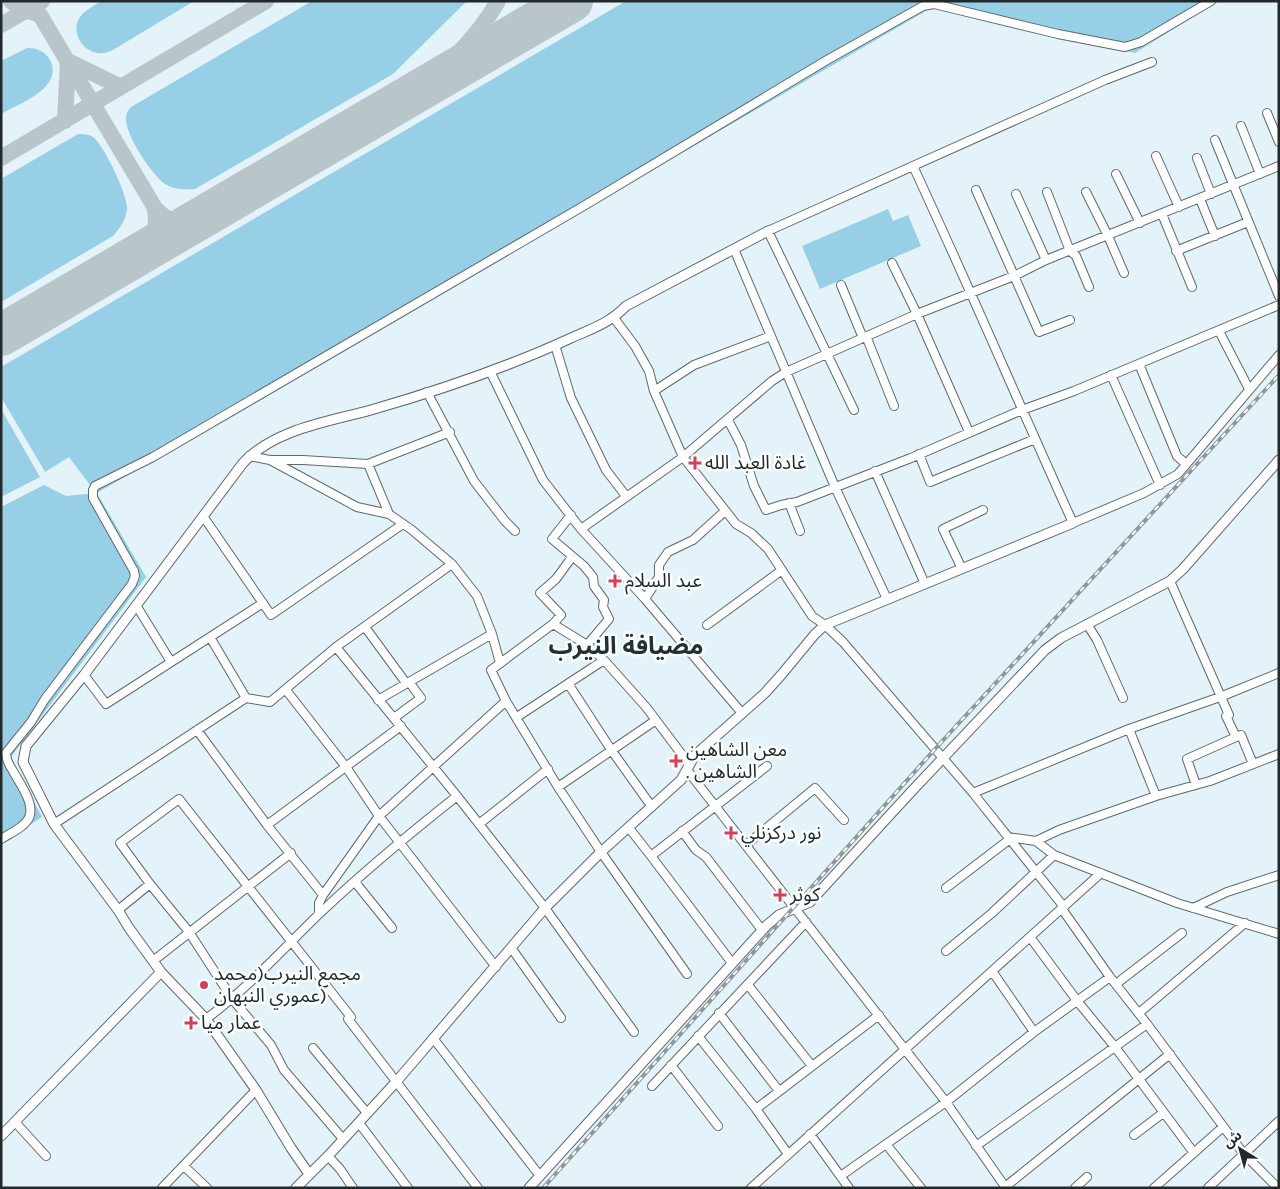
<svg xmlns="http://www.w3.org/2000/svg" width="1280" height="1189" font-family="Karla,'Noto Sans Arabic',sans-serif">
	<style>
		.green { fill: #96cfe6 }
		.lines { fill: none; stroke-linecap: round; stroke-linejoin: round }
		.taxiway { stroke: #b8c6ca; stroke-width: 16 }
		.runway { stroke: #b8c6ca; stroke-width: 42 }
		.minor-casing { stroke: #5c696e; stroke-width: 10 }
		.tertiary-casing { stroke: #5c696e; stroke-width: 11 }
		.minor { stroke: #fff; stroke-width: 8 }
		.tertiary { stroke: #fff; stroke-width: 9 }
		.rail-casing { stroke: #8d989c; stroke-width: 4 }
		.rail { stroke: #fbfeff; stroke-width: 2; stroke-dasharray: 5.5; stroke-linecap: butt }
		.poi-dot { fill: #d1415a; stroke: #fbfeff; stroke-width: 2 }
		.labels { text-anchor: middle; dominant-baseline: central; stroke-width: 5; stroke-linejoin: round; paint-order: stroke }
		.poi-label { font-size: 19px; fill: #23292b; stroke: #fbfeff; text-anchor: start }
		.district-label { font-size: 24px; font-weight: bold; fill: #242f33; stroke: #fbfeff }
	</style>
	<rect width="100%" height="100%" fill="#e4f3f9"/>
	<!-- green -->
	<path class="green" d="M102,1h92l-81,49c-5,2 -10,4 -15,3 -16,-2 -28,-21 -18,-36 4,-6 15,-12 22,-16z
		M312,1h155l-74,73 -198,115c-11,1 -22,0 -30,-5 -14,-10 -40,-50 -39,-66 0,-5 2,-8 5,-11z
		M626,1h300l5,6 1,-6h287l-84,52 -204,-45 -834,485 49,84 -135,180 31,60 -41,27v-337l43,-22 22,11 30,-3 -27,-36 -24,15 -44,-75v-30z
		M27,48c10,0 18,3 23,12 14,28 -30,43 -49,54v-53z
		M78,134c5,0 11,0 15,3 11,8 35,59 34,72 -1,11 -7,19 -14,27l-112,66v-123z
		M888,209l5,12 15,-6 13,31 -101,43 -18,-43z
		M1,409l39,68 -39,20z"/>
	<g class="lines">
		<!-- taxiway -->
		<path class="taxiway" d="M11,1l8,7 21,7 115,193c2,17 1,28 -9,42
			M1,25l41,-24
			M423,88c27,-26 56,-53 75,-87
			M65,121l3,-60 53,26
			M1,158l265,-157
			M155,208c12,13 19,14 37,15"/>
		<!-- runway -->
		<path class="runway" d="M1,335l571,-334"/>
		<!-- minor casing -->
		<g class="minor-casing">
			<path id="minor" d="M1267,113l12,29
				M1241,126l19,48
				M1215,140l64,156
				M1156,156l23,51
				M1197,158l14,36
				M913,166c55,118 106,238 160,357l71,-30 34,-19 101,-119
				M1116,174l24,49
				M976,190l63,142 31,-12
				M1047,192l23,59 6,5 13,31
				M1086,192l22,44 16,37
				M1016,194l30,66
				M1200,199l15,37
				M1162,214l30,73
				M734,249l101,238 52,112
				M1176,251l72,-29
				M892,263l25,51 52,118
				M841,285l22,53
				M614,318l21,28 14,25 5,20 29,66 53,67 15,9 17,16 44,67 13,9 18,17 130,151 91,114
				M1219,331l30,58
				M866,336l28,70
				M555,345l16,53 35,72 20,26
				M1139,364l38,92 9,8
				M490,371l53,109 38,49 64,70 96,113
				M1111,375l49,110
				M654,391l40,-26 77,-29
				M427,392l47,89 31,40 10,10
				M854,410l-86,-179 337,-151 47,-18
				M728,420l13,25 13,41 12,24 15,-5 16,-3 114,-44 111,-48 52,-19 205,-86
				M919,454l11,28 105,-43
				M249,456l21,4 87,47 32,7 23,16 40,34 25,32 15,38 8,29
				M272,460h31l65,4 82,-32
				M368,464l21,50
				M875,471l50,113
				M789,503l11,28
				M571,515l-19,24 32,27 9,11 1,9 10,14 -1,7 6,12 -22,26
				M203,516l68,99 132,-91
				M581,529l102,-72 89,-76 14,-9 131,-58 97,-38 32,-16 233,-94
				M572,557l-16,22 -16,14 21,22 -8,9 -62,46 15,31 52,86 43,65 86,122
				M962,569l-19,-40 40,-19
				M1170,581l59,134 -3,1 10,21 5,-2 12,29
				M645,599l14,-22v-12l9,-13 25,-12 32,-29
				M136,605l35,57
				M553,624l34,21 17,15 42,47 43,57
				M1087,624l10,16 26,58
				M707,625l75,-55
				M365,627l41,56
				M210,637l36,61
				M336,647l121,149 88,112 89,124
				M84,675l22,29 157,-101
				M569,685l43,66 40,56
				M286,690l60,77 33,49 117,151
				M378,700l114,-66
				M517,717l87,-57
				M394,718l27,-20 -12,-16
				M1129,729l27,67
				M197,730l70,95 56,70
				M687,770l259,332 60,86
				M1196,785l-9,-26 49,-22
				M558,787l98,-67
				M973,793l156,-64 91,-32 59,-24
				M54,824l192,-126 24,4 66,-55 116,-83
				M479,824l69,-55
				M267,825l134,-99
				M629,828l22,28 116,-90
				M682,831l14,19 10,7 56,73
				M1008,837l28,4 23,-11 97,-34 54,-15 69,-27
				M1,839c8,-5 20,-10 26,-18 11,-14 -7,-37 -14,-50 -4,-6 -7,-11 -7,-18l25,-31 14,-23 87,-115 3,-8 -1,-5 -41,-73v-8l2,-4 58,-29 434,-253 240,-144 96,-54 11,-2 124,30 67,13 16,-5 70,-41
				M1036,841l18,14 123,48 102,31
				M746,845l69,-57 29,32
				M651,856l81,107
				M355,882l37,46
				M946,888l64,-49
				M1193,908l34,-16 52,-17
				M1062,909l48,68 37,47 96,129 35,35
				M118,910l32,-26
				M319,914v-11l4,-8 56,-79 127,-115
				M1030,937l48,65 37,45 79,106
				M512,949l49,69
				M946,951l46,-38 62,-58
				M153,961l138,-108
				M992,971l42,61
				M1116,984l66,-51
				M748,985l64,81
				M719,1013l60,78
				M1139,1013l106,-90
				M206,1019c41,-30 75,-68 112,-104 44,-42 91,-81 139,-119
				M348,1019l130,169
				M698,1036l58,73 32,45
				M433,1038l107,138
				M313,1048l54,65
				M671,1065l47,61
				M652,1086l154,-164
				M756,1109l123,-94
				M15,1122l31,34
				M359,1123l49,65
				M810,1134l39,54
				M1134,1135l29,-22
				M343,1139l-59,-69 -13,-25 -38,-45 -44,-68 -39,-48 -30,-41 59,-44 172,218
				M886,1144l35,44
				M976,1146l171,-122
				M328,1156l12,13 13,19
				M184,1166l23,22
				M842,1175l104,-73 88,-70 76,-55
				M1005,1187l165,-133
				M162,1188l94,-98
				M751,1188l350,-315
				M1075,1188l12,-11
				M1154,1188l69,-61
				M1208,1188l71,-67"/>
		</g>
		<!-- tertiary casing -->
		<g class="tertiary-casing">
			<path id="tertiary" d="M1,1136l160,-164
				M309,1174l-18,-26 -35,-58 -50,-71 -45,-47 -32,-44 -11,-18 -64,-86 -31,-62 3,-16 58,-71 159,-212c32,-34 84,-41 128,-53 66,-19 137,-43 200,-72 20,-9 39,-15 55,-32l142,-75
				M296,1188l32,-32 68,-74 149,-174 56,-56 80,-72 14,-25 70,-62 17,-19 33,-40 10,-9 248,-102
				M529,1188l238,-263 12,-10 31,-13 100,-109 135,-143 16,-12 109,-57 13,-12 96,-109"/>
		</g>
		<!-- minor -->
		<use href="#minor" class="minor"/>
		<!-- tertiary -->
		<use href="#tertiary" class="tertiary"/>
		<!-- rail casing -->
		<g class="rail-casing">
			<path id="rail" d="M543,1188l392,-439 344,-374"/>
		</g>
		<!-- rail -->
		<use href="#rail" class="rail"/>
	</g>
	<!-- markers -->
	<g class="poi-dot">
		<path d="M692.5 455.5h5v5h5v5h-5v5h-5v-5h-5v-5h5z"/>
		<path d="M612.5 573.5h5v5h5v5h-5v5h-5v-5h-5v-5h5z"/>
		<path d="M673.5 753.5h5v5h5v5h-5v5h-5v-5h-5v-5h5z"/>
		<path d="M728.5 825.5h5v5h5v5h-5v5h-5v-5h-5v-5h5z"/>
		<path d="M777.5 887.5h5v5h5v5h-5v5h-5v-5h-5v-5h5z"/>
		<circle cx="204" cy="985" r="5"/>
		<path d="M188.5 1015.5h5v5h5v5h-5v5h-5v-5h-5v-5h5z"/>
	</g>
	<g class="labels">
		<!-- poi labels -->
		<g class="poi-label">
			<text x="705" y="463">غادة العبد الله</text>
			<text x="625" y="581">عبد السلام</text>
			<text x="686" y="750">معن الشاهين<tspan x="686" dy="22">. الشاهين</tspan></text>
			<text x="741" y="833">نور دركزنلي</text>
			<text x="790" y="895">كوثر</text>
			<text x="214" y="974">مجمع النيرب(محمد<tspan x="214" dy="22">عموري النبهان)</tspan></text>
			<text x="201" y="1023">عمار ميا</text>
		</g>
		<!-- district labels -->
		<g class="district-label">
			<text x="626" y="646">مضيافة النيرب</text>
		</g>
	</g>
	<!-- border -->
	<rect width="1280" height="1189" fill="none" stroke="#23292b" stroke-width="5"/>
	<!-- north arrow -->
	<g transform="translate(1240 1149) rotate(323)" stroke="#fbfeff" stroke-width="4" paint-order="stroke">
	<path d="M0-4L9 19L0 12L-9 19Z" fill="#23292b"/>
	<text y="-8" font-size="14" font-weight="bold" text-anchor="middle" fill="#23292b">ش</text>
	</g>
</svg>
